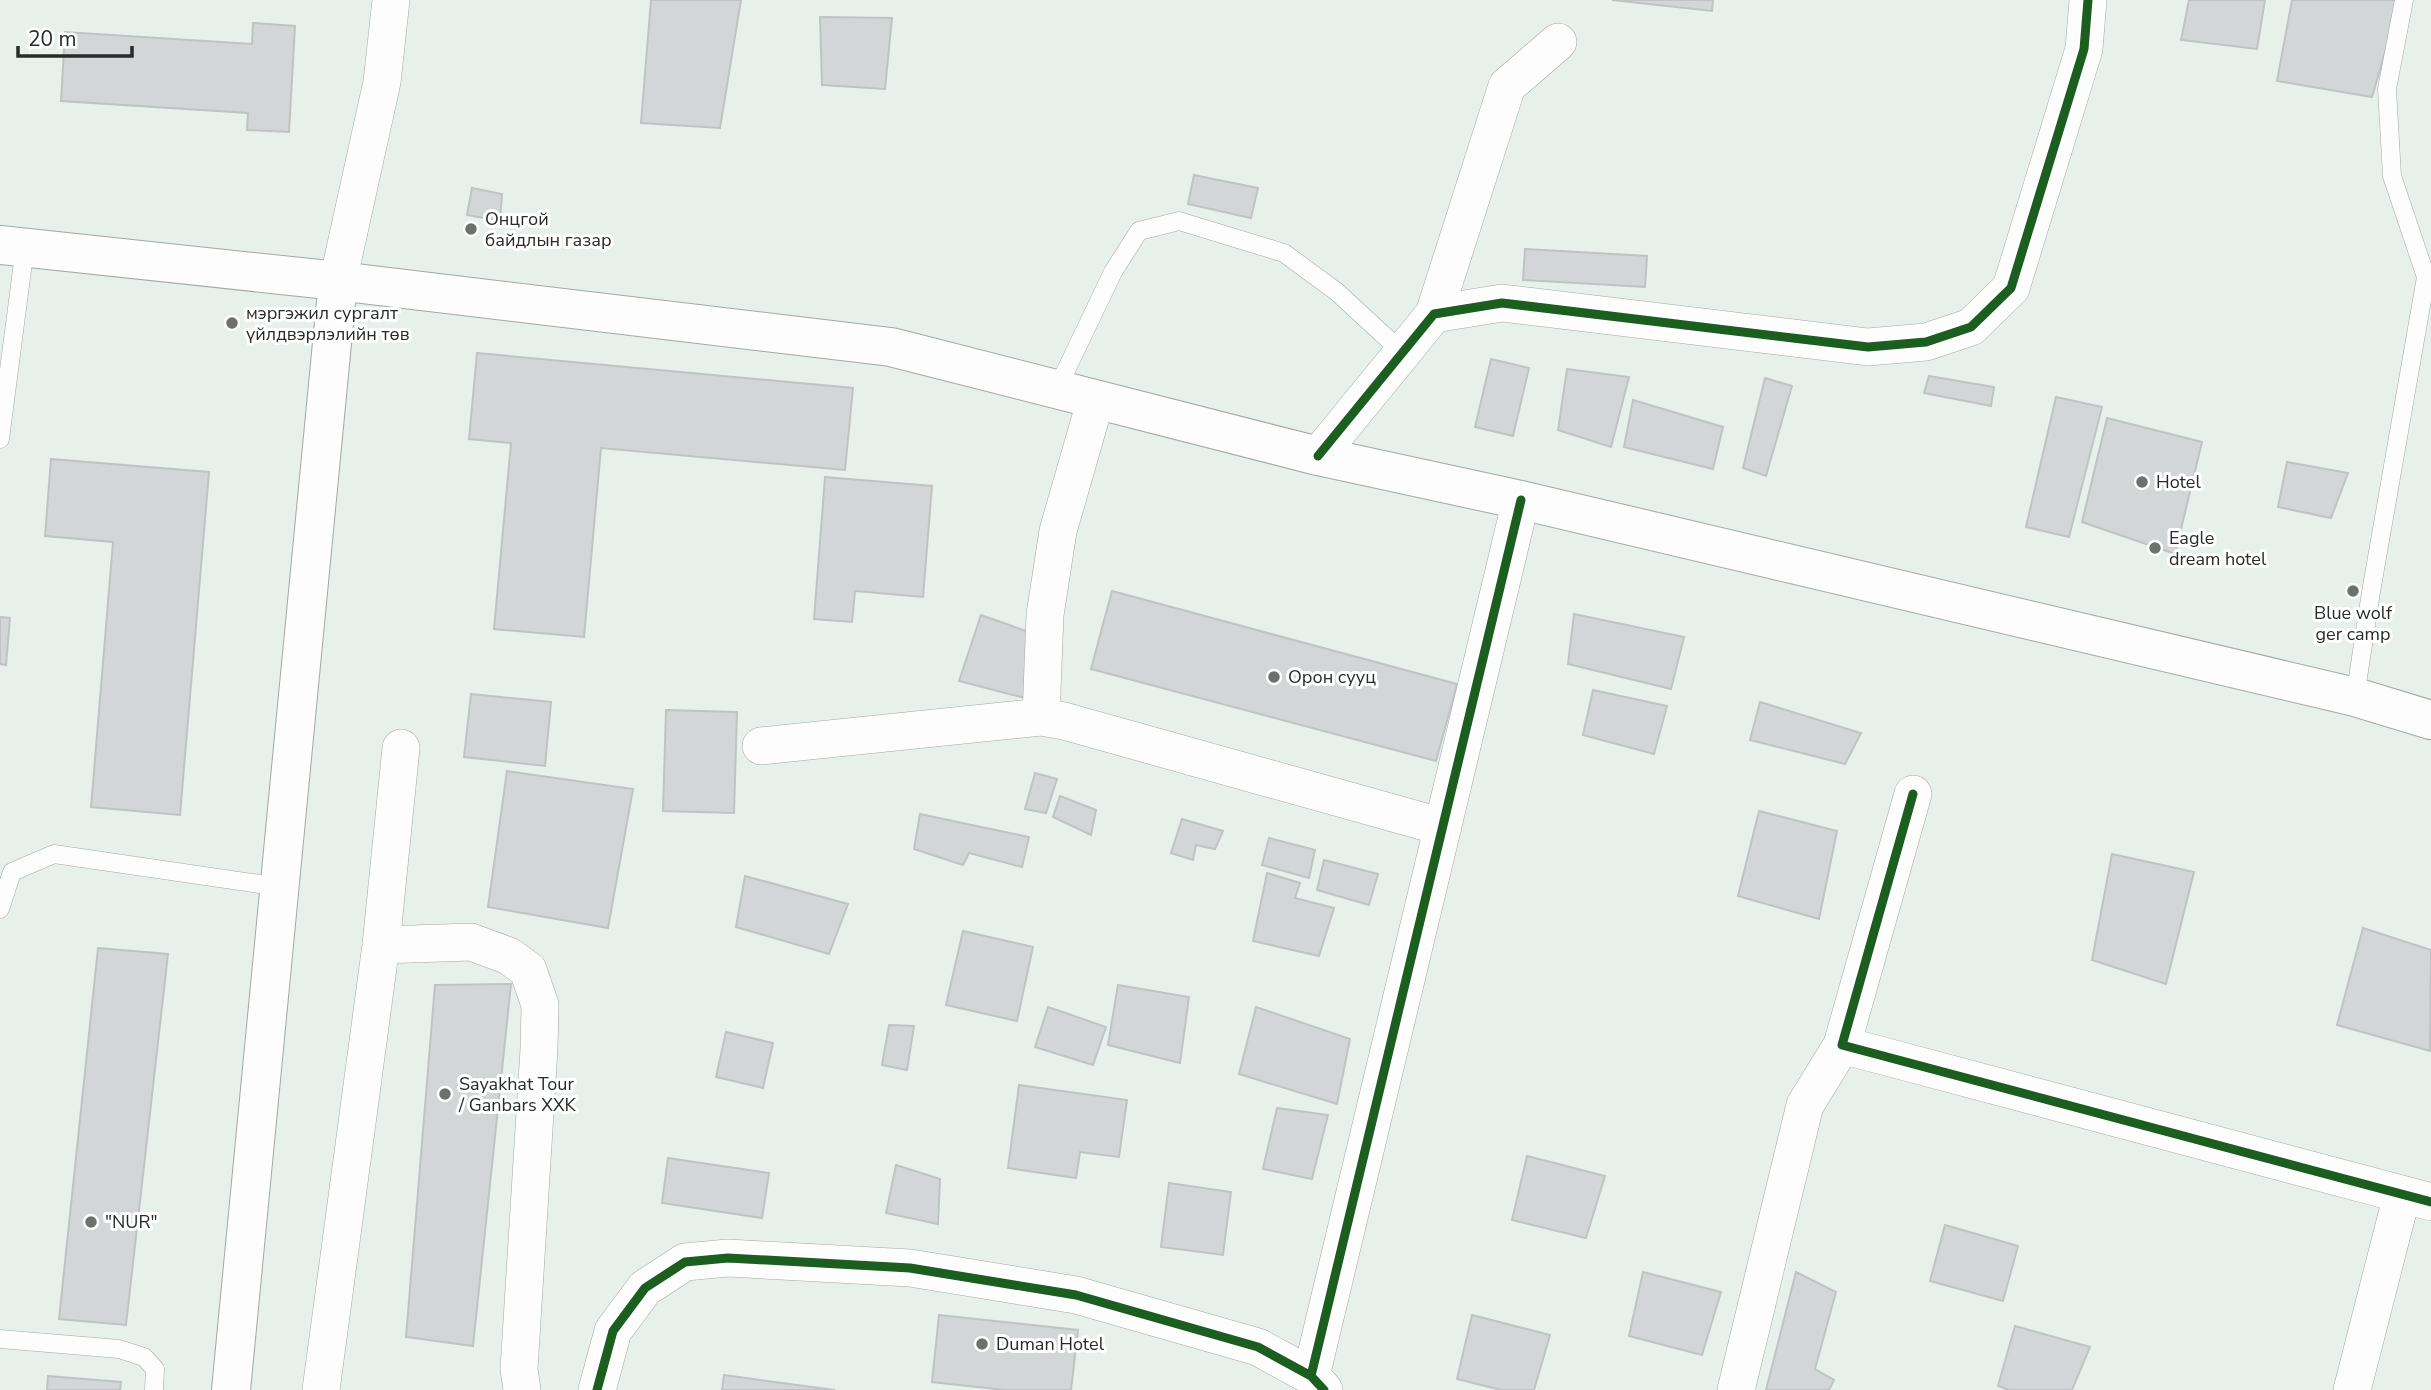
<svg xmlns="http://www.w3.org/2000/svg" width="2431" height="1390" font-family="'Nunito Sans',sans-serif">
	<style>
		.building { fill: #d3d6d7; stroke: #bfc3c3; stroke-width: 2 }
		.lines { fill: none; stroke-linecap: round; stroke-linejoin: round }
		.lane-casing { stroke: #a3a8a6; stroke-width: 19 }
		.street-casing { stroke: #a3a8a6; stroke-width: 38 }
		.secondary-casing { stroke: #a3a8a6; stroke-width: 40 }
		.lane { stroke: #fcfdfc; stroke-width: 18 }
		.street { stroke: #fcfdfc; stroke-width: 37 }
		.secondary { stroke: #fcfdfc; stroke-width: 38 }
		.cycleway-casing { stroke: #fff; stroke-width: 13 }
		.cycleway { stroke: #1b5e20; stroke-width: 9 }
		.poi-dot { fill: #6b716d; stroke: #fff; stroke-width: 2.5 }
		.labels { text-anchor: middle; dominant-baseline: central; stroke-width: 6; stroke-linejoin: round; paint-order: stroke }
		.poi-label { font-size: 18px; fill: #272c29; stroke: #fff; text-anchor: start }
	</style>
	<rect width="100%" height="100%" fill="#e8f0ec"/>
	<!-- building -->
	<path class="building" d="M651,0h90l-21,128 -79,-5z
		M1612,0h101l-1,11z
		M2189,0h76l-8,49 -76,-9z
		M2292,0h108l-28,97 -95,-16z
		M820,17l72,1 -7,71 -63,-4z
		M253,23l42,3 -6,106 -42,-2 1,-17 -187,-12 4,-69 187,12z
		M1194,175l64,13 -7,30 -63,-14z
		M472,188l30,6 -2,27 -33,-6z
		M1525,249l122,7 -2,31 -122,-7z
		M477,353l376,35 -8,82 -244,-22 -17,189 -90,-8 17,-186 -42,-4z
		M1491,359l38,9 -16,68 -38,-9z
		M1567,369l62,8 -18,70 -53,-17z
		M1929,376l65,11 -3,19 -67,-13z
		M1765,378l27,8 -26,90 -23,-8z
		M2056,397l46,10 -33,130 -43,-10z
		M1633,400l90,27 -10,42 -89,-22z
		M2107,418l95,24 -27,112 -93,-32z
		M51,459l158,13 -29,343 -89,-8 22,-265 -68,-6z
		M2287,462l61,11 -17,45 -53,-11z
		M825,477l107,9 -9,111 -68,-6 -3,31 -38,-3z
		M1112,591l345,93 -21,77 -345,-92z
		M1574,614l110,23 -13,52 -103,-25z
		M981,615l59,21 -15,62 -66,-17z
		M0,617l10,1 -4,47 -6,-1z
		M1593,690l74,16 -13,48 -71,-19z
		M471,694l80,8 -6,64 -81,-9z
		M1760,702l101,31 -16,31 -95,-24z
		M666,710l71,2 -3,101 -71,-2z
		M507,771l126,18 -25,139 -120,-21z
		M1035,773l22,6 -11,34 -21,-4z
		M1060,796l36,14 -5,25 -38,-18z
		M1759,811l78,20 -18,88 -81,-23z
		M920,814l109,23 -7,30 -53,-14 -6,12 -49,-16z
		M1182,819l41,12 -8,18 -19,-4 -3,15 -22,-7z
		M1269,838l46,12 -6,28 -47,-13z
		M2112,854l82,18 -28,112 -74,-24z
		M1324,860l54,14 -9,31 -52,-15z
		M1267,873l33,10 -5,15 39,10 -15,48 -66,-15z
		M745,876l103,28 -19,50 -93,-27z
		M2363,928l68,22 -1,101 -93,-26z
		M963,931l70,16 -16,74 -71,-16z
		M98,948l70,6 -42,371 -67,-6z
		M511,984l-38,362 -67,-9 29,-352z
		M1118,985l71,12 -9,66 -72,-18z
		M1048,1007l58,20 -13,38 -58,-18z
		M1256,1007l94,32 -13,65 -98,-30z
		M889,1025l25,1 -7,44 -25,-5z
		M726,1032l47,11 -10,45 -47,-11z
		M1019,1085l108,15 -8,57 -39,-5 -4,26 -68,-10z
		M1277,1108l51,7 -16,64 -49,-10z
		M1527,1156l78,20 -19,62 -74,-18z
		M668,1158l101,15 -7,45 -100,-15z
		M896,1165l44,14 -2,45 -52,-11z
		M1169,1183l62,9 -8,63 -62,-8z
		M1945,1225l73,21 -15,55 -73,-20z
		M1643,1272l78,20 -19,63 -73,-19z
		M1796,1272l40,20 -21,77 19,11 -5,10h-63z
		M939,1315l139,15 -7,60h-66l-73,-8z
		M1472,1315l78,20 -16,55h-33l-44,-11z
		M2015,1326l75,21 -18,43h-63l-11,-4z
		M724,1375l88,12 23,3h-113z
		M48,1376l73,6 -1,8h-73z"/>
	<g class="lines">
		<!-- lane casing -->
		<g class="lane-casing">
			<path id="lane" d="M1057,389l56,-117 26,-41 40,-10 105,32 53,39 66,61
				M0,439l25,-192
				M2355,697l16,-105 55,-315 -34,-101 -5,-87 17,-89
				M0,909l12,-37 42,-18 226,33
				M0,1339l119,10 25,8 11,12 -1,21"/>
		</g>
		<!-- street casing -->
		<g class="street-casing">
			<path id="street" d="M338,281l44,-199 9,-82
				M1434,314l73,-228 51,-44
				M1318,456l116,-142 68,-11 366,44 58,-5 45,-15 40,-39 73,-239 4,-49
				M1041,717l4,-102 13,-84 38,-132
				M761,746l280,-29 23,4 379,106
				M1913,794l-71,251 589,157
				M381,945l90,-3 38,14 19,14 12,35 -1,44 -20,320 3,21
				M1311,1376l210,-876
				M321,1390l60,-445 20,-197
				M597,1390l16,-59 32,-43 40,-26 43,-4 182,10 166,27 182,52 53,29 13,14
				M1736,1390l69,-285 37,-60
				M2352,1390l50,-195"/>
		</g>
		<!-- secondary casing -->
		<g class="secondary-casing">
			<path id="secondary" d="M0,245l338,36 553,66 427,109 203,44 834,197 76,23
				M231,1390l107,-1109"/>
		</g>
		<!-- lane -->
		<use href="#lane" class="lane"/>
		<!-- street -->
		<use href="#street" class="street"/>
		<!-- secondary -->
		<use href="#secondary" class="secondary"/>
		<!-- cycleway casing -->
		<g class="cycleway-casing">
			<path id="cycleway" d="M1318,456l116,-142 68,-11 366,44 58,-5 45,-15 40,-39 73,-239 4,-49
				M1913,794l-71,251 589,157
				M1311,1376l210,-876
				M597,1390l16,-59 32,-43 40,-26 43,-4 182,10 166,27 182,52 53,29 13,14"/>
		</g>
		<!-- cycleway -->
		<use href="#cycleway" class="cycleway"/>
	</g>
	<!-- markers -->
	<g class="poi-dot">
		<circle cx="471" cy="229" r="7"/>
		<circle cx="232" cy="323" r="7"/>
		<circle cx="2142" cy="482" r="7"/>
		<circle cx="2155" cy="548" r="7"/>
		<circle cx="2353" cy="591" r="7"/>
		<circle cx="1274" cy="677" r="7"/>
		<circle cx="445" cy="1094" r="7"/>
		<circle cx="91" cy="1222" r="7"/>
		<circle cx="982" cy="1344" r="7"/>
	</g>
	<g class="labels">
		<!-- poi labels -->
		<g class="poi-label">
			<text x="485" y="219">Онцгой<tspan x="485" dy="21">байдлын газар</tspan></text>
			<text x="246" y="313">мэргэжил сургалт<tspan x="246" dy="21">үйлдвэрлэлийн төв</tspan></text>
			<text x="2156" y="482">Hotel</text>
			<text x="2169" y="538">Eagle<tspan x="2169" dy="21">dream hotel</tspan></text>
			<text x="2353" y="613" text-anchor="middle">Blue wolf<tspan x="2353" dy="21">ger camp</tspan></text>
			<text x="1288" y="677">Орон сууц</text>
			<text x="459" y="1084">Sayakhat Tour<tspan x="459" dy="21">/ Ganbars XXK</tspan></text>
			<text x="105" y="1222">"NUR"</text>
			<text x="996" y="1344">Duman Hotel</text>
		</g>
	</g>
	<!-- scale -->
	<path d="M18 46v10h114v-10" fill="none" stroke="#272c29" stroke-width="3.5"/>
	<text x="28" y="46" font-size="21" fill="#272c29" stroke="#ffffff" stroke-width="5" paint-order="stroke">20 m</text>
</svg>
